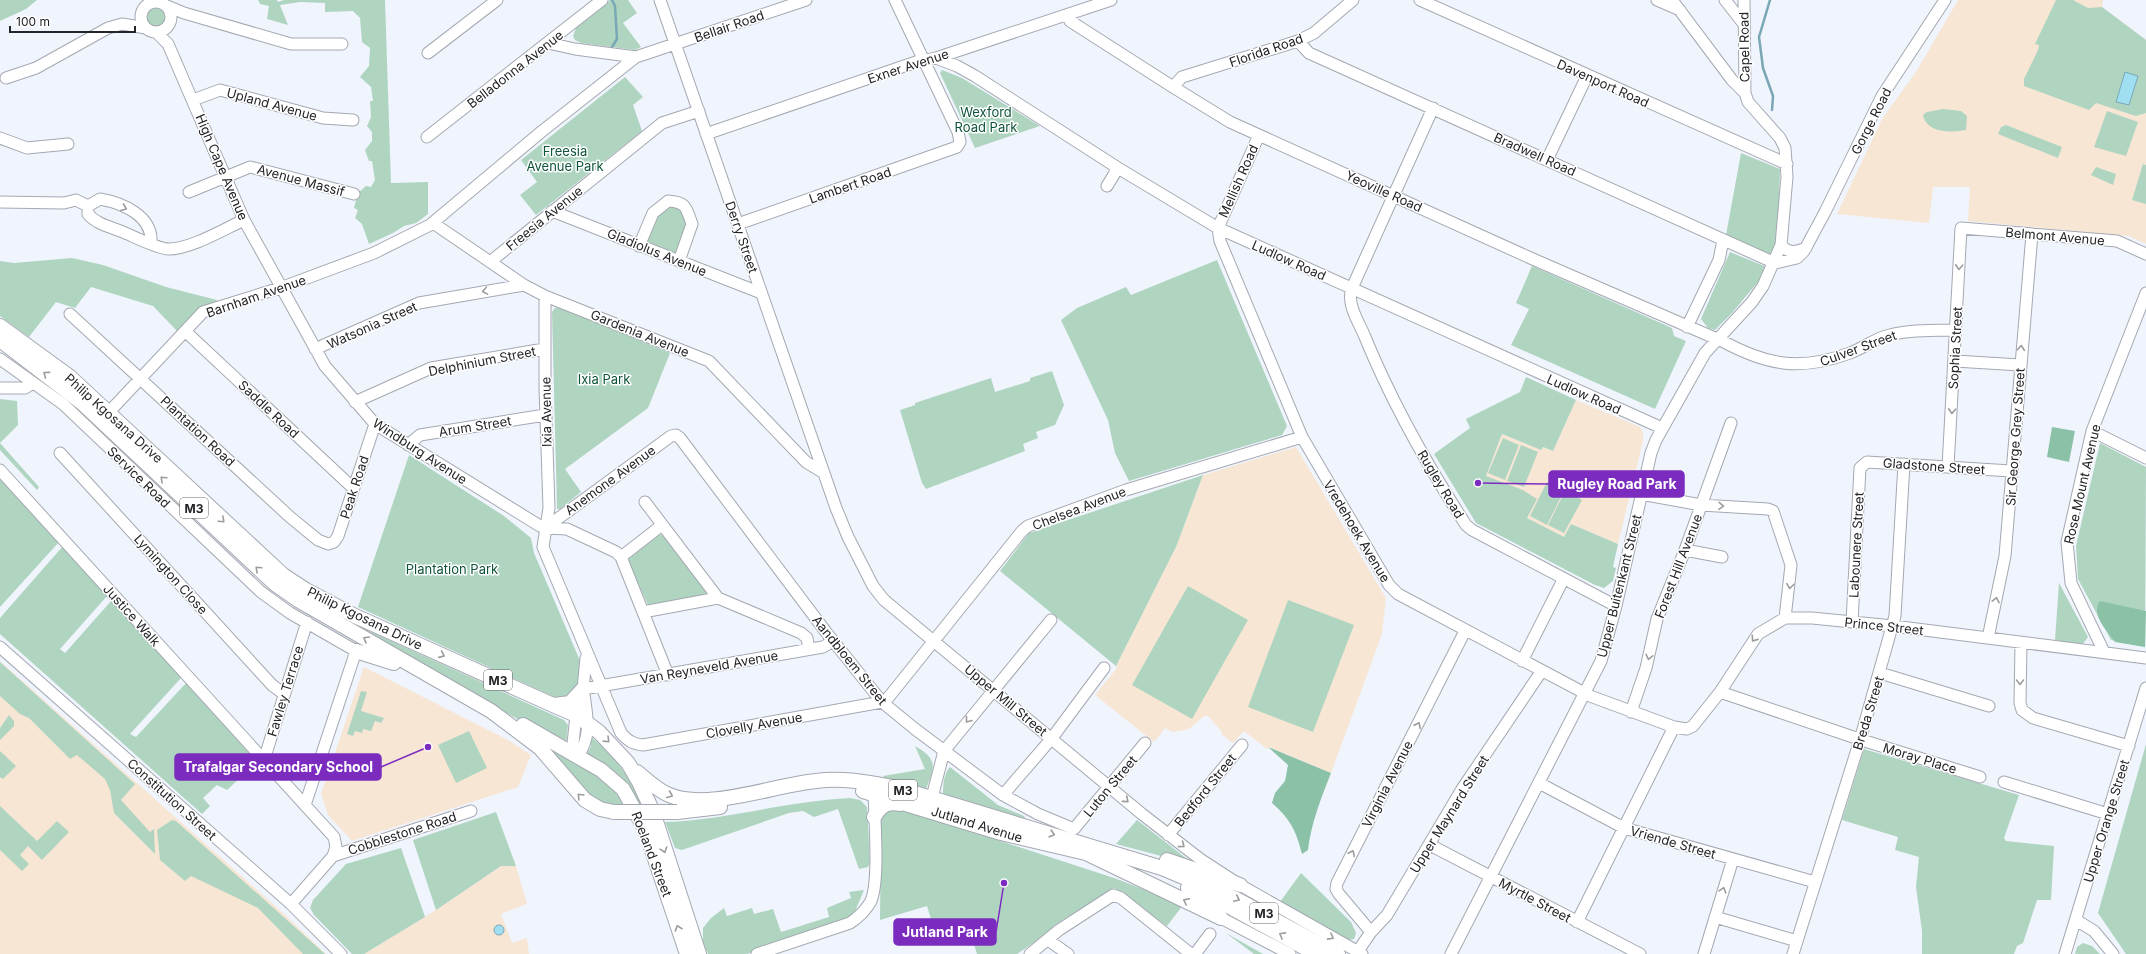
<svg xmlns="http://www.w3.org/2000/svg" width="2146" height="954" font-family="Inter,sans-serif">
	<style>
		.education { fill: #f8e6d5 }
		.green { fill: #afd5c1 }
		.forest { fill: #8bc2a7 }
		.water { fill: #9fdff1; stroke: #7aa7b5 }
		.lines { fill: none; stroke-linecap: round; stroke-linejoin: round }
		.stream { stroke: #7aa7b5; stroke-width: 2.5 }
		.minor-casing { stroke: #a4a8b1; stroke-width: 13 }
		.major-casing { stroke: #a4a8b1; stroke-width: 16 }
		.minor { stroke: #fff; stroke-width: 11 }
		.major { stroke: #fff; stroke-width: 14 }
		.major-bridge-casing { stroke: #a4a8b1; stroke-width: 16; stroke-linecap: butt }
		.major-bridge { stroke: #fff; stroke-width: 14 }
		.oneway { stroke: #9c9c9e }
		.labels { text-anchor: middle; dominant-baseline: central; stroke-width: 3; stroke-linejoin: round; paint-order: stroke }
		.shield { fill: #fff; stroke: #656668; stroke-width: 1 }
		.shield-label { font-size: 12px; font-weight: bold; fill: #232428 }
		.street-label { font-size: 13px; fill: #232428; stroke: #fff }
		.park-label { font-size: 13px; fill: #0f543a; stroke: #fff }
		.leader { fill: none; stroke: #7b2cbf; stroke-width: 1.5 }
		.callout-dot { fill: #7b2cbf; stroke: #fff; stroke-width: 1.5 }
		.callout { fill: #7b2cbf; stroke: #7b2cbf; stroke-width: 1.5 }
		.callout-label { font-size: 14px; text-anchor: middle; font-weight: bold; fill: #fff }
	</style>
	<rect width="100%" height="100%" fill="#eff4fd"/>
	<!-- education -->
	<path class="education" d="M1958,0h145l-1,7 44,33v204l-17,-8 -161,-15 2,-34h-37l-4,36 -92,-9 45,-95 34,-47z
		M1576,400l64,27 3,5v9l-25,103 -47,-20 -7,13 -37,-19 9,-19 -50,-23 16,-42 39,16 1,-3 11,4z
		M1296,447l90,151 -4,36 -51,139 -62,-26 -2,2 -23,-18 -11,12 -12,-9 1,-2 -14,-16h-4l-15,13 -9,2 -8,1 -7,-4 -11,14 -59,-47 22,-27 -1,-2 60,-119 27,-72z
		M0,661l283,252 43,41h-326z
		M364,667l144,73 23,15 -13,32 -166,54 -24,-26 -7,-21z
		M501,866h15l11,38 -26,10 11,29 15,-5 2,16h-165l61,-37z"/>
	<!-- green -->
	<path class="green" d="M0,0h37l-11,9 -26,12z
		M258,0h19l1,2 6,-2h101l6,183 37,-1v32l-12,9 -12,3 -11,7 -24,11 -7,-20 -7,-6 3,-8 -4,-2 4,-15 8,-7 5,1 4,-7 -3,-19h-3l-4,-11 7,-9v-9l-5,-6 4,-9 -1,-16h3l-2,-14 -11,-10 9,-11 1,-18 -8,-6 -2,-24 -7,-7 -28,1v-9l-25,-1 -20,3 8,20 -21,-6 2,-13 -9,-2z
		M610,0h18l9,13 -14,10 18,24 -6,3 -54,-7 -6,-3 -2,-4 3,-8z
		M2056,0h17l15,8 14,-1 44,33v73l-10,3 -40,-13 -7,7 -65,-24v-7l14,-29 1,-5 -4,-1z
		M146 17a11 11 0 1 1 22 0a11 11 0 1 1-22 0Z
		M942,70l20,8 78,48 -65,22 -35,-75z
		M625,77l18,20 -10,8 9,26 -106,84 -16,-20 17,-13 -16,-22z
		M1943,109l18,2 6,5 -1,14c-14,3 -40,3 -43,-15l4,-3z
		M2107,111l31,11 -12,34 -32,-9z
		M2006,125l56,22 -4,11 -60,-24 3,-7z
		M1741,153l39,16 -2,63 -3,16 -7,7 -42,-20z
		M2143,164l3,1v39l-14,-4z
		M2096,167l20,7 -3,11 -22,-10z
		M668,205l15,5 6,18 -11,26 -33,-13 10,-24z
		M1730,252l34,14 3,5 -35,42 -17,17 -7,-2 -7,-9z
		M72,258l31,7 63,22 51,13 -1,4 -38,28 -25,-26 -62,-19 -16,21 -19,-6 -27,35 -29,-21v-55l14,2z
		M1217,260l70,166 -5,9 -153,46 -14,-28 -7,-33 -47,-100 16,-12 49,-21 5,8z
		M1532,266l140,62 2,8 12,5 -31,68 -144,-64 18,-36 -13,-6z
		M560,307l110,46 -22,55 -83,61 16,23 -21,17h-3l-5,-197 3,-4z
		M1052,371l12,34 -9,20 -19,7 2,6 -15,6 2,7 -99,38 -4,-6 -22,-73 15,-5v-2l76,-25 4,14 35,-11v-3z
		M1526,377l50,23 -23,51 -10,-4 -2,3 -39,-16 -16,42 37,14 14,9 -10,19 37,19 7,-13 47,20 -5,23 3,1 -3,13 -9,7 -9,-3 -119,-62 -42,-69 36,-26 -4,-9 54,-27z
		M0,399l17,2 1,24 -18,18z
		M1503,438l16,7 -14,35 -17,-7z
		M0,443l39,44 -2,3 -37,-40z
		M2100,443l46,24 -1,180 -34,-7 -33,-61 -2,-33z
		M1521,445l17,7 -14,35 -17,-6z
		M409,455l95,61 27,22 3,15 47,110 -5,30 -15,7 -203,-93z
		M1203,475l-27,72 -60,119 -116,-95 29,-38z
		M0,477l59,65 -59,65z
		M1547,482l17,9 -17,34 -17,-9z
		M1565,491l17,9 -18,33 -16,-8z
		M659,535h4l45,59v2l-60,9 -21,-45z
		M63,546l44,50 -47,53 5,4 47,-53 69,78 -51,56 6,3 50,-54 71,79 -30,28 -10,-5 -14,13 7,8 -8,8 -202,-180v-16z
		M2059,583l29,54 -6,8 -27,-5z
		M1188,586l60,34 -56,99 -60,-34z
		M1288,600l66,25 -41,107 -65,-25z
		M343,619l221,101 4,5 -2,20 -84,-45z
		M0,662l135,122 -14,16 29,32 4,-3 1,25 -41,-41 -4,-23 -5,-11 -28,-24 -7,4 -41,-41 -9,-4 -20,-18z
		M361,691l6,1 -6,19 23,7 -3,5 -6,-2 -4,10 -8,-2 -1,4 -7,-2 -2,5 -6,-2z
		M9,715l5,6v5l-14,14v-12z
		M469,731l18,37 -31,15 -18,-38z
		M590,736c32,25 49,54 58,93l-61,-75 4,-8z
		M2146,744v210h-20l-28,-41z
		M915,746c23,13 20,20 11,43l-5,3 -33,-10 -5,-6 42,-7z
		M548,747c31,18 57,29 78,59l-16,1 -27,-13z
		M1864,749l155,46 -15,43 2,3 48,5 -3,54h-14l-14,43 -6,3 -3,8h-92v-23l-6,-44 3,-30 -24,-7 3,-13 -56,-17z
		M0,751l16,15 -13,13 -3,-2z
		M950,767l48,38 26,11 2,4 -79,-23 -4,-4c0,-8 1,-20 7,-26z
		M850,798l10,2 7,7 3,55 -2,5 -9,2 -21,-60 -24,8 -11,-6 -14,2 -107,37 -7,-2 -10,-26c62,-2 122,-21 185,-24z
		M0,806l37,35 20,-20 12,11 -27,28 -14,-14 -8,9 9,9 -7,7 -22,-21z
		M892,808h7l218,71 66,26 -16,21 -53,-38 -58,36 -14,13 -25,17h-40l-10,-32 -32,10 -8,-26 -47,14 1,-101 5,-7z
		M496,812l20,54h-15l-65,44 -23,-70z
		M172,820l4,1 149,133h-22l-45,-46 -67,-32 -6,5 -25,-21 -3,-30z
		M1137,820l58,45 -79,-21z
		M401,848l24,69 -61,37h-12l-38,-39 -4,-7 3,-8 33,-36z
		M1301,873l50,49 5,11 -2,6 -6,1 -68,-38z
		M864,890l-10,24 -9,5 -98,35h-39l-5,-11v-15l8,-10 13,-10 3,8 25,-8 2,6 19,-5 8,23 48,-15 -2,-9 24,-10 -2,-6z
		M1226,933l37,21h-9z
		M2083,943l9,3 8,8h-25l2,-7z"/>
	<!-- forest -->
	<path class="forest" d="M2052,427l23,4 -6,31 -22,-5z
		M2100,601l46,10 -1,36 -30,-5c-8,-12 -25,-27 -15,-41z
		M1268,747l63,26c-10,25 -20,51 -23,77l-6,4c-6,-24 -12,-35 -30,-51l3,-10 10,-12 3,-16z"/>
	<!-- water -->
	<path class="water" d="M2125,72l13,4 -9,29 -13,-3z
		M494 930a5 5 0 1 1 10 0a5 5 0 1 1-10 0Z"/>
	<g class="lines">
		<!-- stream -->
		<path class="stream" d="M1770,0l-11,37 4,31 10,28 -1,14
			M612,47l5,-8 -2,-33 -3,-6"/>
		<!-- minor casing -->
		<g class="minor-casing">
			<path id="minor" d="M660,0l176,508 12,29 25,49 11,14 258,214 58,45 40,26 122,69
				M1420,0l367,164
				M1657,0l23,10
				M1672,0l60,80 13,13
				M1725,0l18,23
				M141 17a15 15 0 1 1 30 0a15 15 0 1 1-30 0Z
				M167,6l17,7 107,31h51
				M1068,14l2,7 103,66 57,35 305,138 189,82c45,24 77,29 126,11 11,-4 22,-12 33,-16 23,-8 49,-6 73,-7
				M156,32l12,12 76,176 81,146 50,58 165,102 5,2 22,1 49,23 5,5 47,118
				M1298,41l11,12 466,210
				M548,43l27,6 61,8
				M428,53l69,-53
				M936,58l21,8 18,10 143,92 100,60 444,200
				M6,78l30,-10 72,-40 14,-4 24,4
				M1173,87l9,-10 116,-36 16,-8 39,-33
				M193,100l27,-10 103,28 30,2
				M1433,108l-81,180c-6,16 7,34 13,49 27,66 62,128 101,188l6,5 144,76
				M706,134l210,-72 20,-4 175,-58
				M1259,135l-41,93 2,13 82,196 87,148 9,9 192,102 84,31 13,2 6,-3 27,-34 38,-58 27,-16h27l81,8 253,32
				M427,137l175,-137
				M0,138l27,10 41,-4
				M1547,160l40,-84
				M1107,186l11,-18
				M189,192l61,-25 104,27
				M0,202l64,1 12,-3 12,6
				M552,211l209,82
				M433,223l91,62 21,11 164,65 97,101 18,11
				M738,224l219,-77 3,-5 -2,-10 -63,-132
				M151,243c2,-27 -28,-40 -51,-44l-12,7v8c8,10 23,13 35,18 12,5 35,17 46,17 22,0 55,-20 75,-29
				M1781,245c7,9 16,7 25,3
				M639,246l14,-33 15,-12c19,1 18,7 24,23l-13,37
				M490,262l172,-139 37,-12
				M1775,263l22,-5 7,-7 21,-39 57,-116 63,-96
				M545,296v92l4,120 -6,39 78,186c7,8 12,11 22,12l239,-43 6,-4 134,-167 6,-5 98,-36 176,-53
				M70,314l220,203 28,23 10,4 6,-2 4,-6 37,-112
				M1687,327l32,-67 4,-20
				M185,331l168,157
				M315,349l104,-46 105,-18
				M0,359l63,45 198,188 29,21 66,38 -51,154
				M1955,361l65,4
				M0,388h25l8,-5
				M355,402l76,-34 113,-19
				M109,412l94,-100 80,-25 91,-34 56,-28 111,-93 95,-75 170,-57
				M2092,431l54,27
				M408,445l12,-10 125,-20
				M60,453l212,232 12,9
				M1948,467l13,-239 156,13 29,13
				M0,470l334,367 2,10 -3,9 -42,48
				M1641,494l60,11 67,4 5,2 18,54 -6,53
				M645,502l73,96 83,35 6,5 2,11
				M545,528l126,-92 5,-1 4,3 146,194 56,70 33,27 88,66 35,19 36,15 71,-86
				M1685,550l37,7
				M621,557l41,-32
				M643,612l75,-14
				M1852,622l8,-154 7,-6 144,9
				M1988,638l17,-82 27,-322
				M2021,643l-1,60 2,7 11,8 96,28
				M0,647l291,257 50,50
				M2104,652l-33,-69 -4,-41 25,-111 54,-138
				M1522,661l41,-81
				M1880,673l109,33
				M583,689l240,-42 10,-6
				M1720,692l145,49 115,36
				M1631,712l15,-44 11,-49 28,-69 46,-127
				M572,753l4,-38 7,-26 3,-31
				M578,756c14,-21 9,-38 6,-62
				M264,760l43,-138
				M2004,782l104,32
				M1539,783l85,45 191,54
				M1003,795l49,-57 52,-70
				M930,805l14,-54 107,-131
				M1168,835l74,-90
				M1430,845l210,109
				M333,856l138,-45
				M1715,917l82,24
				M1221,918l69,36
				M2076,920l18,11 19,23
				M1577,922l97,-195
				M1371,932l-32,-38 -3,-5 1,-6 128,-252
				M1048,940l20,14
				M757,954l93,-31c9,-6 16,-13 21,-22 9,-22 3,-87 3,-113
				M1030,954l29,-24 54,-35 8,3 70,56
				M1195,954l15,-20
				M1356,954l15,-22 16,-17 75,-126 79,-117
				M1451,954l150,-293 15,-55 35,-153 5,-13 49,-87 47,-51 11,-16 18,-41 6,-68 -2,-29 -5,-10 -32,-36 -3,-9 -1,-93
				M1704,954l29,-95
				M1793,954l67,-214 35,-124 9,-152
				M2065,954l81,-266"/>
		</g>
		<!-- major casing -->
		<g class="major-casing">
			<path id="major" d="M0,326l70,51 213,198 23,15 49,26 198,89 23,10 23,17 29,31 11,19 14,30 46,142
				M0,340l82,63 193,181 23,16 193,111 49,37 45,52 15,9 14,3
				M356,651l38,12
				M554,705l16,-2 13,-14
				M523,725l78,45 22,19 22,40 42,125
				M637,772c10,8 20,18 32,23 39,16 105,-10 147,-14 27,-4 55,2 82,7l264,80 74,31 102,55
				M863,791l138,42 89,21
				M677,812l43,-5
				M874,817c7,-11 13,-16 26,-13
				M1086,853l135,65
				M1167,860l73,25
				M1188,888l44,20 84,46"/>
		</g>
		<!-- minor -->
		<use href="#minor" class="minor"/>
		<!-- major -->
		<use href="#major" class="major"/>
		<!-- major-bridge casing -->
		<g class="major-bridge-casing">
			<path id="major-bridge" d="M614,812h63"/>
		</g>
		<!-- major-bridge -->
		<use href="#major-bridge" class="major-bridge"/>
	</g>
	<!-- one-way arrows -->
	<defs><path id="oneway-chevron" d="M-2-3.5L2.5 0L-2 3.5" fill="none" stroke-width="1.6" stroke-linecap="round" stroke-linejoin="round"/></defs>
	<g class="oneway">
		<use href="#oneway-chevron" transform="translate(124 208) rotate(22)"/>
		<use href="#oneway-chevron" transform="translate(1959 267) rotate(93)"/>
		<use href="#oneway-chevron" transform="translate(485 291) rotate(170)"/>
		<use href="#oneway-chevron" transform="translate(2021 348) rotate(-85)"/>
		<use href="#oneway-chevron" transform="translate(46 374) rotate(-143)"/>
		<use href="#oneway-chevron" transform="translate(1952 411) rotate(93)"/>
		<use href="#oneway-chevron" transform="translate(163 479) rotate(-137)"/>
		<use href="#oneway-chevron" transform="translate(1721 506) rotate(3)"/>
		<use href="#oneway-chevron" transform="translate(222 520) rotate(43)"/>
		<use href="#oneway-chevron" transform="translate(258 569) rotate(-137)"/>
		<use href="#oneway-chevron" transform="translate(1790 586) rotate(97)"/>
		<use href="#oneway-chevron" transform="translate(1996 600) rotate(-78)"/>
		<use href="#oneway-chevron" transform="translate(366 639) rotate(-150)"/>
		<use href="#oneway-chevron" transform="translate(1754 639) rotate(125)"/>
		<use href="#oneway-chevron" transform="translate(442 655) rotate(24)"/>
		<use href="#oneway-chevron" transform="translate(1649 657) rotate(103)"/>
		<use href="#oneway-chevron" transform="translate(2020 682) rotate(90)"/>
		<use href="#oneway-chevron" transform="translate(968 720) rotate(128)"/>
		<use href="#oneway-chevron" transform="translate(1418 725) rotate(-63)"/>
		<use href="#oneway-chevron" transform="translate(607 740) rotate(44)"/>
		<use href="#oneway-chevron" transform="translate(670 795) rotate(23)"/>
		<use href="#oneway-chevron" transform="translate(580 796) rotate(-135)"/>
		<use href="#oneway-chevron" transform="translate(1126 800) rotate(40)"/>
		<use href="#oneway-chevron" transform="translate(1052 834) rotate(16)"/>
		<use href="#oneway-chevron" transform="translate(1182 845) rotate(37)"/>
		<use href="#oneway-chevron" transform="translate(664 850) rotate(73)"/>
		<use href="#oneway-chevron" transform="translate(1352 853) rotate(-63)"/>
		<use href="#oneway-chevron" transform="translate(1723 890) rotate(-73)"/>
		<use href="#oneway-chevron" transform="translate(1237 899) rotate(25)"/>
		<use href="#oneway-chevron" transform="translate(1186 901) rotate(-154)"/>
		<use href="#oneway-chevron" transform="translate(678 928) rotate(-109)"/>
		<use href="#oneway-chevron" transform="translate(1282 935) rotate(-151)"/>
		<use href="#oneway-chevron" transform="translate(1331 937) rotate(29)"/>
	</g>
	<g class="labels">
		<!-- shield labels -->
		<g class="shield">
			<rect x="180" y="498" width="28" height="20" rx="3"/>
			<rect x="484" y="670" width="28" height="20" rx="3"/>
			<rect x="889" y="780" width="28" height="20" rx="3"/>
			<rect x="1250" y="903" width="28" height="20" rx="3"/>
		</g>
		<g class="shield-label">
			<text x="194" y="508">M3</text>
			<text x="498" y="680">M3</text>
			<text x="903" y="790">M3</text>
			<text x="1264" y="913">M3</text>
		</g>
		<!-- street labels -->
		<g class="street-label">
			<text transform="translate(729 26) rotate(-19)">Bellair Road</text>
			<text transform="translate(1744 47) rotate(-91)">Capel Road</text>
			<text transform="translate(1266 50) rotate(-19)">Florida Road</text>
			<text transform="translate(908 66) rotate(-18)">Exner Avenue</text>
			<text transform="translate(515 69) rotate(-38)">Belladonna Avenue</text>
			<text transform="translate(1603 83) rotate(24)">Davenport Road</text>
			<text transform="translate(272 104) rotate(15)">Upland Avenue</text>
			<text transform="translate(1871 121) rotate(-63)">Gorge Road</text>
			<text transform="translate(1535 154) rotate(24)">Bradwell Road</text>
			<text transform="translate(222 167) rotate(67)">High Cape Avenue</text>
			<text transform="translate(301 180) rotate(15)">Avenue Massif</text>
			<text transform="translate(1238 181) rotate(-66)">Mellish Road</text>
			<text transform="translate(850 185) rotate(-19)">Lambert Road</text>
			<text transform="translate(1384 191) rotate(24)">Yeoville Road</text>
			<text transform="translate(544 218) rotate(-39)">Freesia Avenue</text>
			<text transform="translate(2055 236) rotate(5)">Belmont Avenue</text>
			<text transform="translate(742 237) rotate(71)">Derry Street</text>
			<text transform="translate(657 252) rotate(22)">Gladiolus Avenue</text>
			<text transform="translate(1289 260) rotate(24)">Ludlow Road</text>
			<text transform="translate(256 296) rotate(-19)">Barnham Avenue</text>
			<text transform="translate(372 325) rotate(-24)">Watsonia Street</text>
			<text transform="translate(640 333) rotate(22)">Gardenia Avenue</text>
			<text transform="translate(1858 348) rotate(-20)">Culver Street</text>
			<text transform="translate(1955 348) rotate(-87)">Sophia Street</text>
			<text transform="translate(482 361) rotate(-11)">Delphinium Street</text>
			<text transform="translate(1584 394) rotate(24)">Ludlow Road</text>
			<text transform="translate(269 409) rotate(43)">Saddle Road</text>
			<text transform="translate(546 412) rotate(-91)">Ixia Avenue</text>
			<text transform="translate(114 418) rotate(42)">Philip Kgosana Drive</text>
			<text transform="translate(475 426) rotate(-9)">Arum Street</text>
			<text transform="translate(198 431) rotate(43)">Plantation Road</text>
			<text transform="translate(2015 437) rotate(-86)">Sir George Grey Street</text>
			<text transform="translate(420 451) rotate(33)">Windburg Avenue</text>
			<text transform="translate(1934 466) rotate(4)">Gladstone Street</text>
			<text transform="translate(139 477) rotate(44)">Service Road</text>
			<text transform="translate(610 480) rotate(-36)">Anemone Avenue</text>
			<text transform="translate(1441 484) rotate(59)">Rugley Road</text>
			<text transform="translate(2082 484) rotate(-77)">Rose Mount Avenue</text>
			<text transform="translate(354 487) rotate(-72)">Peak Road</text>
			<text transform="translate(1079 508) rotate(-21)">Chelsea Avenue</text>
			<text transform="translate(1357 531) rotate(59)">Vredehoek Avenue</text>
			<text transform="translate(1856 545) rotate(-87)">Labounere Street</text>
			<text transform="translate(1678 566) rotate(-69)">Forest Hill Avenue</text>
			<text transform="translate(171 574) rotate(48)">Lymington Close</text>
			<text transform="translate(1619 586) rotate(-76)">Upper Buitenkant Street</text>
			<text transform="translate(132 615) rotate(48)">Justice Walk</text>
			<text transform="translate(365 618) rotate(26)">Philip Kgosana Drive</text>
			<text transform="translate(1884 626) rotate(6)">Prince Street</text>
			<text transform="translate(850 660) rotate(51)">Aandbloem Street</text>
			<text transform="translate(709 667) rotate(-10)">Van Reyneveld Avenue</text>
			<text transform="translate(285 691) rotate(-73)">Fawley Terrace</text>
			<text transform="translate(1006 700) rotate(40)">Upper Mill Street</text>
			<text transform="translate(1868 713) rotate(-73)">Breda Street</text>
			<text transform="translate(754 725) rotate(-10)">Clovelly Avenue</text>
			<text transform="translate(1920 758) rotate(17)">Moray Place</text>
			<text transform="translate(1387 784) rotate(-63)">Virginia Avenue</text>
			<text transform="translate(1110 786) rotate(-50)">Luton Street</text>
			<text transform="translate(1205 790) rotate(-51)">Bedford Street</text>
			<text transform="translate(172 799) rotate(42)">Constitution Street</text>
			<text transform="translate(1449 814) rotate(-58)">Upper Maynard Street</text>
			<text transform="translate(2106 821) rotate(-73)">Upper Orange Street</text>
			<text transform="translate(977 824) rotate(17)">Jutland Avenue</text>
			<text transform="translate(402 833) rotate(-18)">Cobblestone Road</text>
			<text transform="translate(1673 842) rotate(16)">Vriende Street</text>
			<text transform="translate(652 854) rotate(69)">Roeland Street</text>
			<text transform="translate(1535 900) rotate(28)">Myrtle Street</text>
		</g>
		<!-- park labels -->
		<g class="park-label">
			<text x="986" y="112">Wexford<tspan x="986" dy="15">Road Park</tspan></text>
			<text x="565" y="151">Freesia<tspan x="565" dy="15">Avenue Park</tspan></text>
			<text x="604" y="379">Ixia Park</text>
			<text x="452" y="569">Plantation Park</text>
		</g>
	</g>
	<!-- callouts -->
	<path class="leader" d="M1478 483L1549 484M428 747L381 767M1004 883L996 932"/>
	<g class="callout-dot">
		<circle cx="1478" cy="483" r="4"/>
		<circle cx="428" cy="747" r="4"/>
		<circle cx="1004" cy="883" r="4"/>
	</g>
	<g class="callout">
		<rect x="1549" y="471" width="135" height="26" rx="4"/>
		<rect x="175" y="754" width="206" height="26" rx="4"/>
		<rect x="894" y="919" width="102" height="26" rx="4"/>
	</g>
	<g class="callout-label">
		<text x="1617" y="489">Rugley Road Park</text>
		<text x="278" y="772">Trafalgar Secondary School</text>
		<text x="945" y="937">Jutland Park</text>
	</g>
	<!-- scale -->
	<path d="M10 26v6h125v-6" fill="none" stroke="#232428" stroke-width="2"/>
	<text x="16" y="26" font-size="12" fill="#232428" stroke="#ffffff" stroke-width="3" paint-order="stroke">100 m</text>
</svg>
